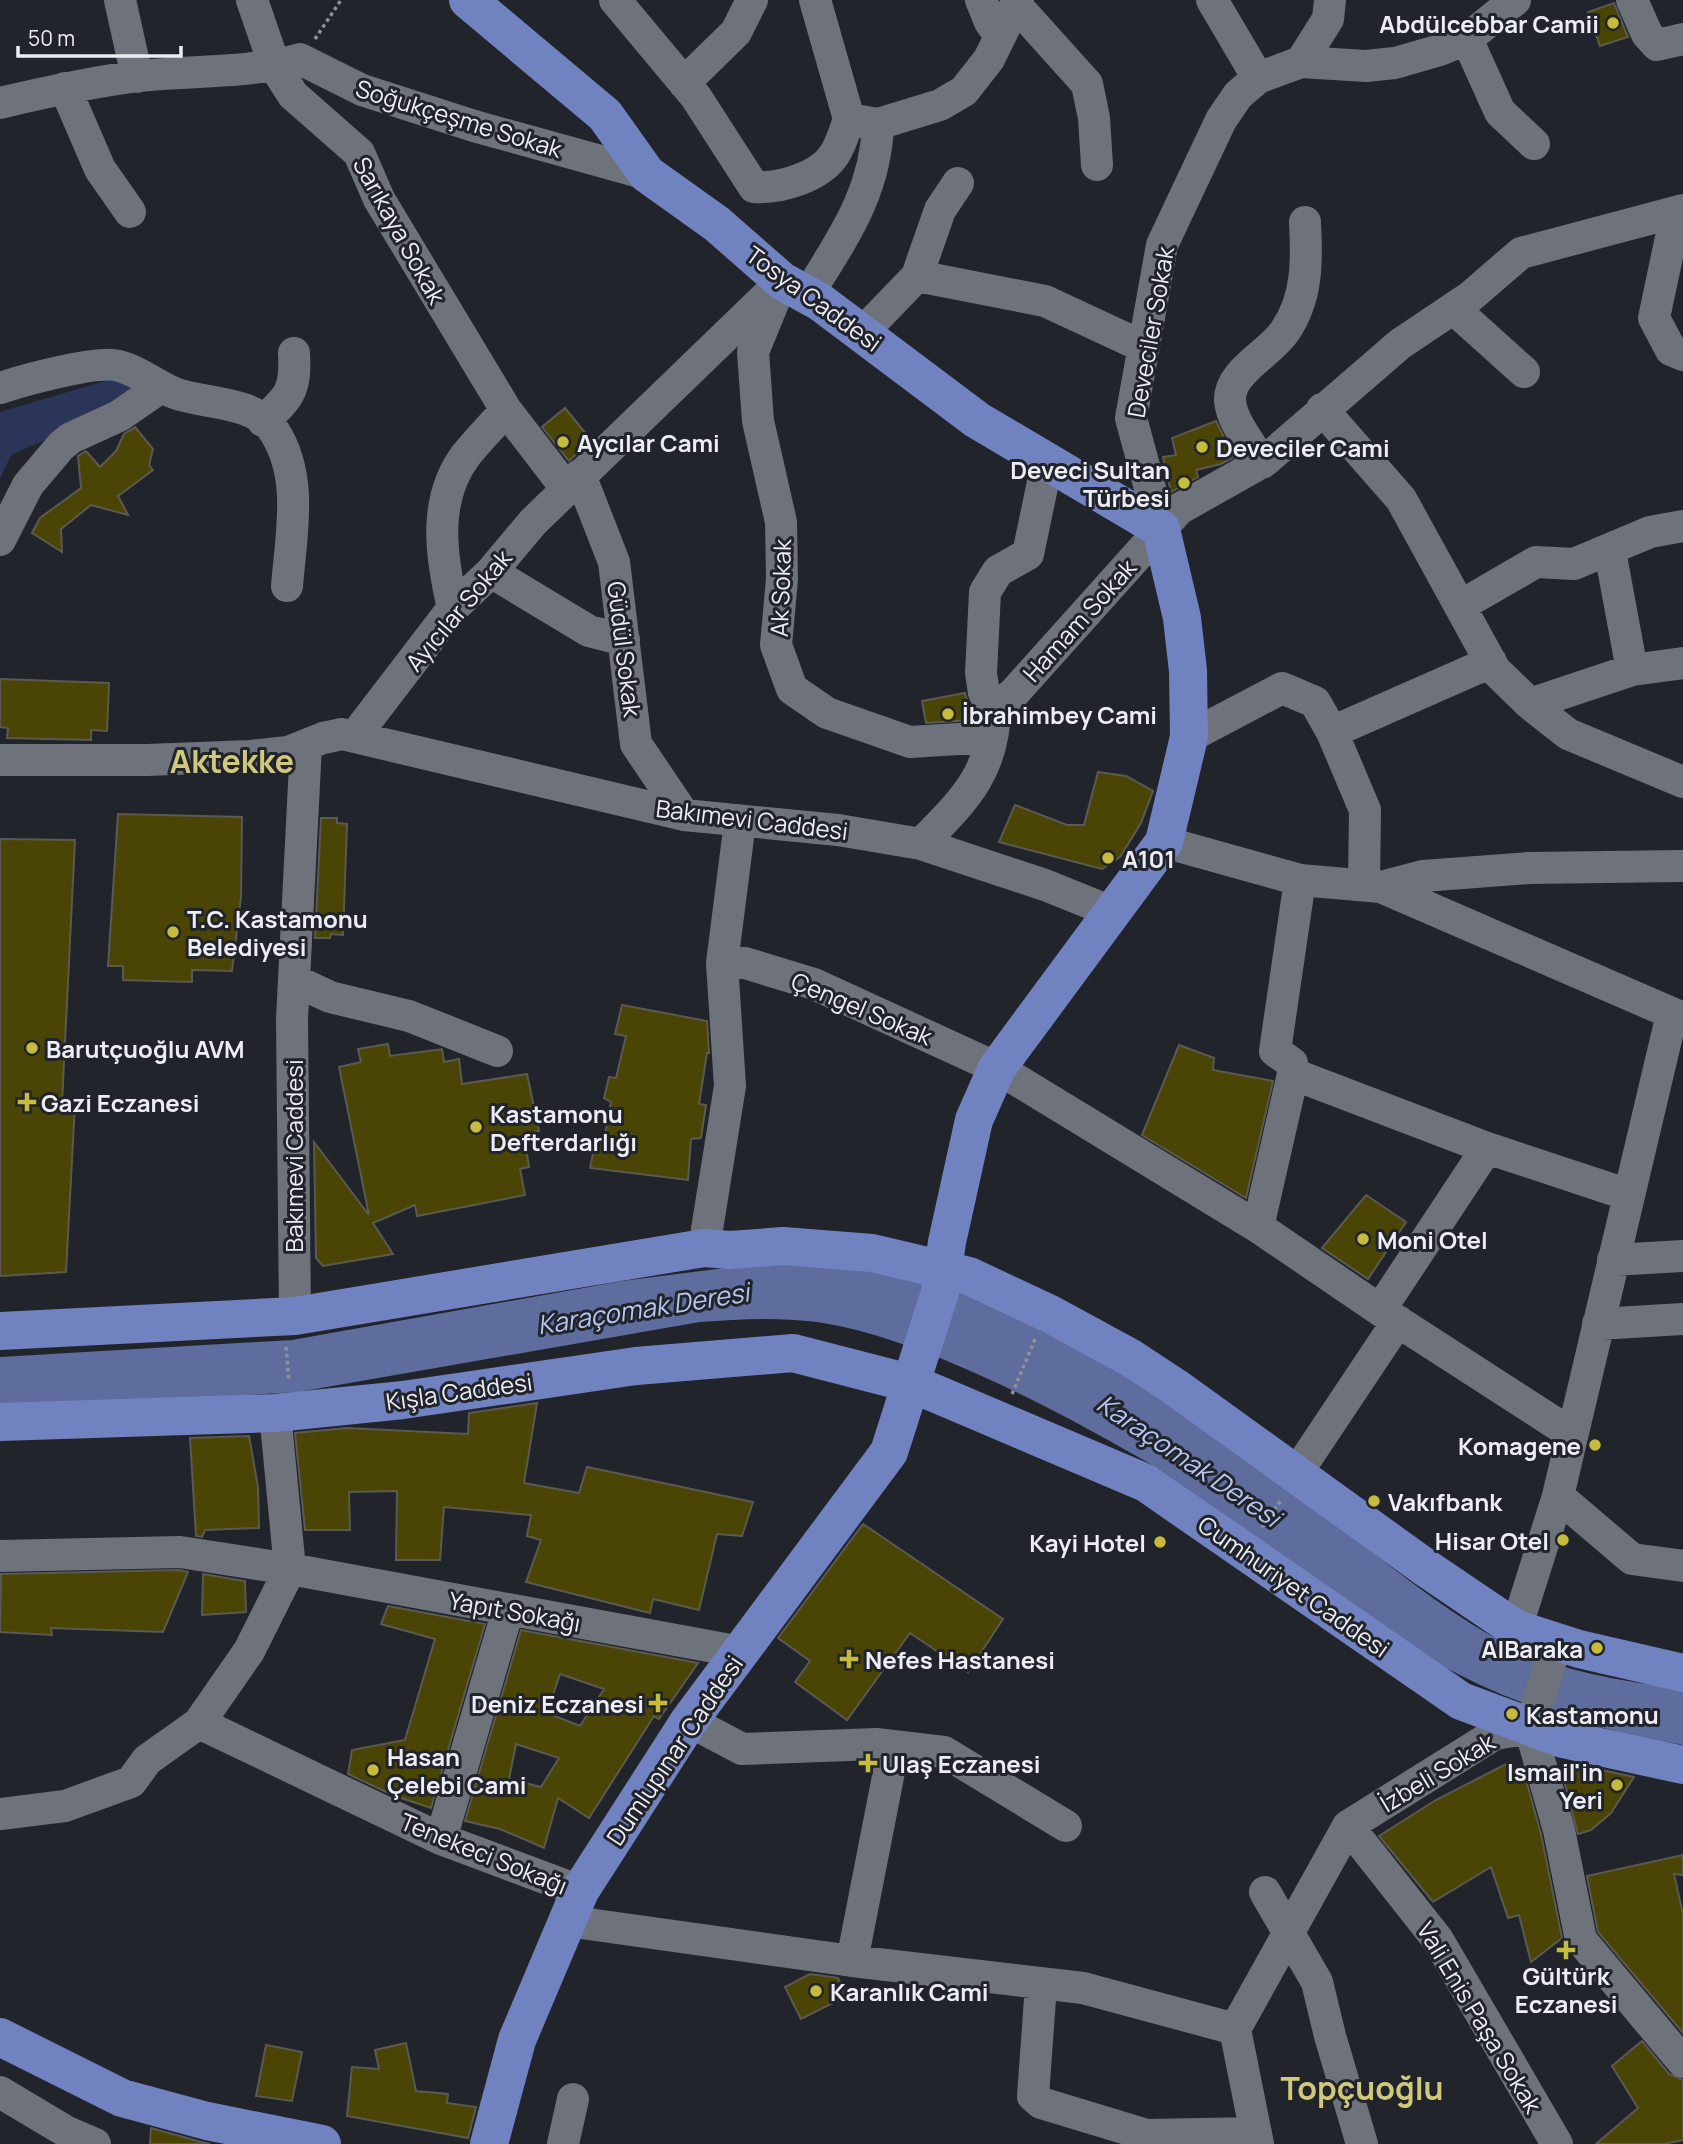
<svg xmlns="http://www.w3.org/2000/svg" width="1683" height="2144" font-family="Manrope,sans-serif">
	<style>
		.green { fill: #2b355a }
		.water { fill: #5e6d9d }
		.building { fill: #4a4405; stroke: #5b5a51; stroke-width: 2; fill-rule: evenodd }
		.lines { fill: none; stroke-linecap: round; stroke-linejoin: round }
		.path { stroke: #8f9298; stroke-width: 3.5; stroke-dasharray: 3.5 3.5; stroke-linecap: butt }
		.minor { stroke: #6e727a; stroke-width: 32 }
		.major { stroke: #7182c1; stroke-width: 38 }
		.poi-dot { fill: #c7bb3b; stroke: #21242b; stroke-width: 2.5 }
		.labels { text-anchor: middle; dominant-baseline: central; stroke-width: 6; stroke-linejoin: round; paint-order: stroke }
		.poi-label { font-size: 24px; font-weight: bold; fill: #eceef3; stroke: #21242b; text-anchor: start }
		.street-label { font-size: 24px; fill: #eceef3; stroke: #21242b }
		.water-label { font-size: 26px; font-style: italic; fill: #b8c6f2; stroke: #21242b }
		.district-label { font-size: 32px; font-weight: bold; fill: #d0c97b; stroke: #21242b }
	</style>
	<rect width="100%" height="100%" fill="#21242b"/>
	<!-- green -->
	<path class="green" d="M125,375l21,19 -135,61 -11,24v-67z"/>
	<!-- water -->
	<path class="water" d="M764,1263c69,2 137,8 203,32 143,51 283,169 406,258 46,35 93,72 146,97 50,23 109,32 164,39v56c-86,-15 -171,-39 -247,-83l-277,-193c-95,-55 -235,-131 -342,-147 -40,-5 -78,-3 -117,0l-402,70 -298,17v-52l292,-17 330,-59z"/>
	<!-- building -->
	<path class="building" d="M1614,3l14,34 -28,9 -12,-34z
		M565,408l26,32 -22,21 -27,-34z
		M1216,421l18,36 -13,7 -25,6 2,7 -27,15 -8,-35 13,-2 -4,-17z
		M135,427l18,22 -4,16 4,5 -35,26 10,19 -37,-10 -30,24 1,23 -30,-19 8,-15 41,-30 -3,-32 8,-5 14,16 16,-16 8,-17z
		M0,679l109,4 -2,48 -16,-1v10l-84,-2 1,-10 -8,-1z
		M965,693l8,27 -47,3 -4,-22z
		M1098,772l28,4 27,15 -12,32 -21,34 -18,12 -103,-27 16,-37 52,20h17z
		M118,814l124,3 -1,80 -9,74 -40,-1v12l-69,-2v-14h-15z
		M321,818h16v5l10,1 -4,111 -12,-1 -1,4h-15z
		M0,839l75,1 -13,263 13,1 -9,168 -66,4z
		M622,1005l85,16 2,32h-2l-8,51 7,1 -5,33 -10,1 -3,41 -98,-12 6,-29 8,2 7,-39 -7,-4 5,-21 7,1 10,-42 -11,-2z
		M388,1044l2,12 52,-7 2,13 15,-3 3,25 65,-10 12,57 -15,3 5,33 -9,2 5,26 -108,21 -2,-11 -42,18 20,31 -70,12 -7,-8 -2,-116 55,73 -30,-148 22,-5 -3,-13z
		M1179,1045l35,13 -1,12 60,11 -27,117 -104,-63z
		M1366,1195l40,27 -38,57 -46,-31z
		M537,1403l-13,80 55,10 8,-26 166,35 -11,34 -25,-2 -18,76 -46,-11 -3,14 -124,-31 15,-42 -14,-4 4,-21 -87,-8 -4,53h-44l1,-69 -48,1 1,38h-45l-10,-97 52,-5 121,6 1,-21z
		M249,1436l9,51 1,41 -54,2 -3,7 -6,-1 -6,-98z
		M863,1524l140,95 -35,53 -58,-39 -63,87 -52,-38 15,-21 -32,-23z
		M179,1570l9,2 -25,60 -112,-4 1,7 -52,-3 1,-58z
		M203,1574l42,7 1,31 -44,3z
		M388,1606l97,18 -54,184 -36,-12 -47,-22 4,-24 53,-10 30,-101 -54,-15z
		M521,1630l177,33 -39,56 -5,-3 -65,102 -31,-20 -14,50 -44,-19 -35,-8zM560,1674l44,15 -24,37 -33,-13zM516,1744l43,14 -18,29 -32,-8z
		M1508,1763l8,13 8,-3 17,61 21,104 -31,24 -12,-47 -11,3 -17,-51 -58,35 -54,-66 57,-36z
		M1561,1769l41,1 32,7 -23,36 -20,17 -13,4z
		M1683,1855v20l-9,-1 9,40v119l-85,-101 -11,-56z
		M810,1974l28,4 9,18 -46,23 -16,-32z
		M1642,2041l27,33 14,6v60l-19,4h-68l42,-36 -26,-42z
		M406,2043l10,48 32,3 -1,9 29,4 -8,31 -121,-22 5,-49 27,2 -4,-19z
		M266,2045l36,7 -10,49 -36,-5z
		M151,2128l50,14 9,2h-60z"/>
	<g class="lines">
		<!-- path -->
		<path class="path" d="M315,39l26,-39
			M286,1347l3,34
			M1012,1394l23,-55
			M1262,1527l20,-28"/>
		<!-- minor -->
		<path class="minor" d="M120,0l17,77
			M252,0l23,67 18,28 66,58 20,46 127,211 60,78
			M615,0l81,97 58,90c25,2 66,-10 80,-32 7,-10 11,-25 15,-36
			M815,0l34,119 29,5 62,-19 24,-14 25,-32 29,-59
			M981,0l9,22 10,14
			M1212,0l46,78
			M1632,0l15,34 10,11 26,-6
			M1016,5l71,79 7,34 3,47
			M1467,39l33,73 34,32
			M1301,62l27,-43 2,-19
			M684,83l52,-51 16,-32
			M65,88l35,81 30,43
			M0,103c46,-11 92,-21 139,-27 53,-6 109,-2 161,-17l62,31 112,36 173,48
			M1676,214l-22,104 17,32 12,5
			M917,276l128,25 99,46
			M782,281l-29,71 5,69 23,101 1,57 -6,66 16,44 35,24 83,29 82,-5
			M807,296c35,-57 69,-103 71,-172
			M1454,309l70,63
			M862,333l55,-57 23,-66 18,-27
			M0,388c24,-8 91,-26 114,-23 22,3 43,22 63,29 30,10 78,7 97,37 30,46 17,104 13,155
			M1322,409l79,90 94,171 35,34 102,-34 51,-7
			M263,421c27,-24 33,-31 31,-68
			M1262,463c-10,-18 -30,-40 -32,-62 -2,-29 41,-48 55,-70 23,-33 22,-72 20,-109
			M580,475l34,87 22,182 48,71
			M1161,529l-30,-111 31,-173 59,-125 17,-25 20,-17 43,-16 65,4 29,-3 45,-13 27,-11 48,-39
			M0,540l28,-55 33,-39 10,-8 48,-22 42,-29
			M1610,551l22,119
			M491,572l98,59 35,9
			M1460,606l76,-44 38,2 76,-32 33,-6
			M453,608c-12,-51 -21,-108 13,-153 12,-15 27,-30 40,-45
			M1530,704l38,30 115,48
			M995,708l19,-15 165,-184 87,-49 134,-116 70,-47 51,-44 162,-43
			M1332,732l159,-70
			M355,736l98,-128 38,-36 42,-50 239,-231
			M1189,737l93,-49 33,14 17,30 33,78 -1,74
			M0,760h147l103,-4 38,-4 35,-14 19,-4 342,81 154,15 83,14 124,41 67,27
			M1164,842l136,38 81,7 302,131
			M921,844c42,-43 73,-71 74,-136l-11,-15 -3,-20 4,-81 13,-21 30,-17 19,-91
			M1381,887l42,-11 106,-8 154,-2
			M722,963h23l69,21 183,84 261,159 122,83 192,124
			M294,980l36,17 79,19 88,35
			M1293,1074l194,74 142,47
			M1258,1227l35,-153 -1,-11 -17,-12 25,-171
			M704,1248l26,-162 -8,-123 18,-141
			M1613,1260l70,-4
			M1380,1310l107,-162
			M295,1316l-3,-297 14,-274
			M1598,1324l85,-5
			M1296,1474l102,-153
			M1558,1496l74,63 51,7
			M0,1556l180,-4 110,17 451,83
			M1516,1629l42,-133 114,-482
			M1556,1643l-26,85 29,102 22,110 102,122
			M689,1721l53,28 134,-5 68,8 122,74
			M199,1723l242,116 139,52
			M0,1814l65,-8 66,-24 16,-22 52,-37 50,-72 41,-82 -15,-156
			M1348,1826l90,114 119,204
			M441,1839l67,-229
			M1265,1892l52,90 13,54 32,108
			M567,1921l285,40 231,27 152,41
			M852,1961l42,-215
			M1041,1985l-8,111 8,7 106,32 109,-2
			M0,2092l67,40 28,12
			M563,2144l10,-45
			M1258,2144l-23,-115 113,-203 147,-92 35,-6"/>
		<!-- major -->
		<path class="major" d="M468,0l137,115 42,59 70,50 65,57 38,21 157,118 184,109 21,89 6,53 1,66 -25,105 -167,226 -23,52 -27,122 -7,50 -51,160 -200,269 -109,170 -63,149 -28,104
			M0,1331l295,-15 409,-68 26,2 53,-4 89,7 97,23 81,38 81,44 44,29 251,181 90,61 63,20 104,24
			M0,1422l275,-9 128,-13 233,-34 157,-13 120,31 233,99 315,218 102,38 120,26
			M0,2037l122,61 85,23 115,23"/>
	</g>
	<!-- markers -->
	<g class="poi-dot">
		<circle cx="1613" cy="23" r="7"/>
		<circle cx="563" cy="442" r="7"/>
		<circle cx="1202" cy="447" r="7"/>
		<circle cx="1184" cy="483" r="7"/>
		<circle cx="948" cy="714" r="7"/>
		<circle cx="1108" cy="858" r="7"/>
		<circle cx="173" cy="932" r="7"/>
		<circle cx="32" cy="1048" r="7"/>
		<path d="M23.5 1091.5h7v7h7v7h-7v7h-7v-7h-7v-7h7z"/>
		<circle cx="476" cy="1127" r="7"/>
		<circle cx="1363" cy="1239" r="7"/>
		<circle cx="1595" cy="1445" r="7"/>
		<circle cx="1374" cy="1501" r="7"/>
		<circle cx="1563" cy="1540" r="7"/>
		<circle cx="1160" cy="1542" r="7"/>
		<circle cx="1597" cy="1648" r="7"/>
		<path d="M845.5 1648.5h7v7h7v7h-7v7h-7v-7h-7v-7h7z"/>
		<path d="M654.5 1692.5h7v7h7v7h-7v7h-7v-7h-7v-7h7z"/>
		<circle cx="1512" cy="1714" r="7"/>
		<path d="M864.5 1752.5h7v7h7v7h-7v7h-7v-7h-7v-7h7z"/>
		<circle cx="373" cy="1770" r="7"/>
		<circle cx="1617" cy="1785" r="7"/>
		<path d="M1562.5 1939.5h7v7h7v7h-7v7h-7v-7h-7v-7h7z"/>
		<circle cx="816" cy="1991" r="7"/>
	</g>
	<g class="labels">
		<!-- poi labels -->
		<g class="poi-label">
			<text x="1599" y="23" text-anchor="end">Abdülcebbar Camii</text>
			<text x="577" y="442">Aycılar Cami</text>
			<text x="1216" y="447">Deveciler Cami</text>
			<text x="1170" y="469" text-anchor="end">Deveci Sultan<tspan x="1170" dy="28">Türbesi</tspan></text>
			<text x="962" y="714">İbrahimbey Cami</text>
			<text x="1122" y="858">A101</text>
			<text x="187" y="918">T.C. Kastamonu<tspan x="187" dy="28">Belediyesi</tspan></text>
			<text x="46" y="1048">Barutçuoğlu AVM</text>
			<text x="41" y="1102">Gazi Eczanesi</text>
			<text x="490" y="1113">Kastamonu<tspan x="490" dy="28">Defterdarlığı</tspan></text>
			<text x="1377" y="1239">Moni Otel</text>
			<text x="1581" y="1445" text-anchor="end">Komagene</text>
			<text x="1388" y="1501">Vakıfbank</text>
			<text x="1549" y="1540" text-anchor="end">Hisar Otel</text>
			<text x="1146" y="1542" text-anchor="end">Kayi Hotel</text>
			<text x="1583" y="1648" text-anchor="end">AlBaraka</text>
			<text x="865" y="1659">Nefes Hastanesi</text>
			<text x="644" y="1703" text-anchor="end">Deniz Eczanesi</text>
			<text x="1526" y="1714">Kastamonu</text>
			<text x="387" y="1756">Hasan<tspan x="387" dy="28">Çelebi Cami</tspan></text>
			<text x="882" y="1763">Ulaş Eczanesi</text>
			<text x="1603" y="1771" text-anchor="end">Ismail'in<tspan x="1603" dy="28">Yeri</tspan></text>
			<text x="1566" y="1975" text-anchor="middle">Gültürk<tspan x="1566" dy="28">Eczanesi</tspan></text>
			<text x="830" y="1991">Karanlık Cami</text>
		</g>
		<!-- street labels -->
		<g class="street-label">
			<text transform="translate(459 118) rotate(17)">Soğukçeşme Sokak</text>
			<text transform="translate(400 230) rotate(61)">Sarıkaya Sokak</text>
			<text transform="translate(814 298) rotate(36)">Tosya Caddesi</text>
			<text transform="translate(1150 332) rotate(-80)">Deveciler Sokak</text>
			<text transform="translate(780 588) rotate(-88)">Ak Sokak</text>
			<text transform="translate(458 610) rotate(-50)">Ayıcılar Sokak</text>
			<text transform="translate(1079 620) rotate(-48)">Hamam Sokak</text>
			<text transform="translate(625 649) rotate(83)">Güdül Sokak</text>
			<text transform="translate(752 819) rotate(7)">Bakımevi Caddesi</text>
			<text transform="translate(862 1008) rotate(23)">Çengel Sokak</text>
			<text transform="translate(293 1156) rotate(-90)">Bakımevi Caddesi</text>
			<text transform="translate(459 1391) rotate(-8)">Kışla Caddesi</text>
			<text transform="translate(1294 1586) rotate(35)">Cumhuriyet Caddesi</text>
			<text transform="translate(515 1611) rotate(10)">Yapıt Sokağı</text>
			<text transform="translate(674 1750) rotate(-56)">Dumlupınar Caddesi</text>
			<text transform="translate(1437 1772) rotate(-31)">İzbeli Sokak</text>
			<text transform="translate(484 1853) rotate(22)">Tenekeci Sokağı</text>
			<text transform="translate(1480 2017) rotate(59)">Vali Enis Paşa Sokak</text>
		</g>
		<!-- water labels -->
		<g class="water-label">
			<text transform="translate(643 1308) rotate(-9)">Karaçomak Deresi</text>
			<text transform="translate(1189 1460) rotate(34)">Karaçomak Deresi</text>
		</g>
		<!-- district labels -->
		<g class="district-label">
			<text x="232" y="761">Aktekke</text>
			<text x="1362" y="2088">Topçuoğlu</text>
		</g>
	</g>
	<!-- scale -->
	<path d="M18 46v10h163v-10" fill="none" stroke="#eceef3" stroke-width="3.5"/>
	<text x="28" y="46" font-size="21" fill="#eceef3" stroke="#21242b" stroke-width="5" paint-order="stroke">50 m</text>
</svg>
